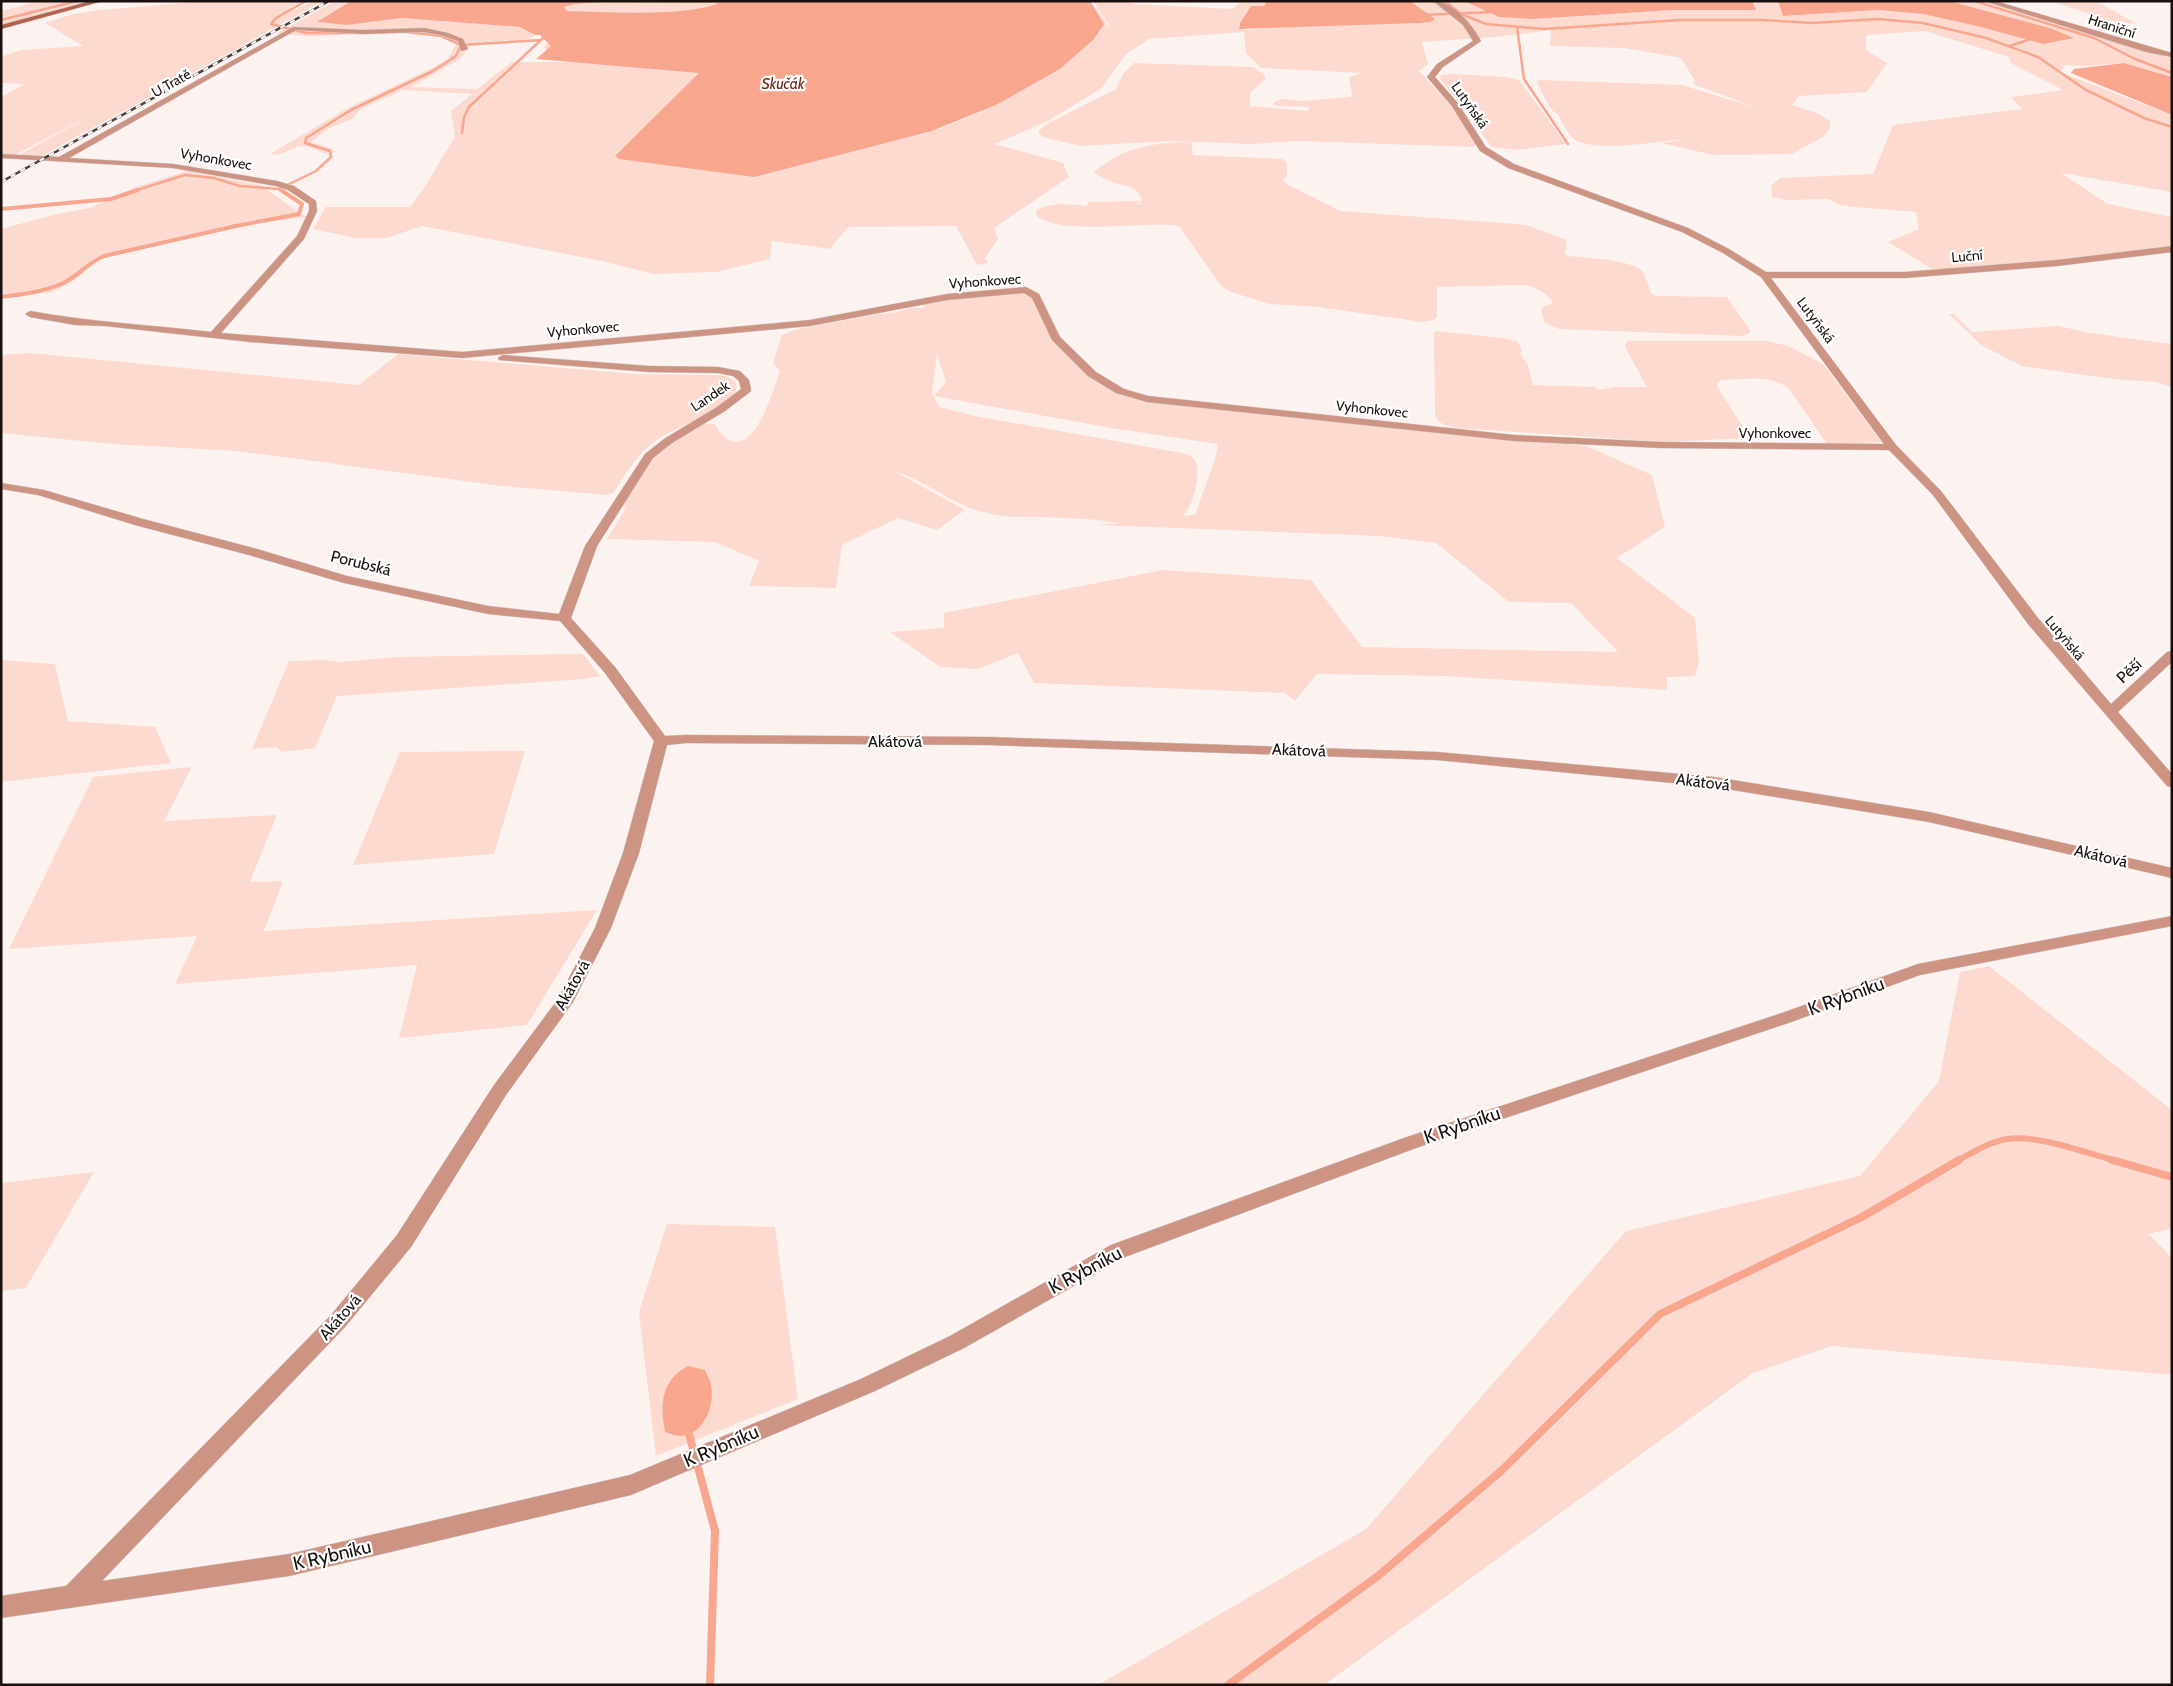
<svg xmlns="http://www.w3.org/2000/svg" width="2173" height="1686" font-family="Cabin,sans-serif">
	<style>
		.green { fill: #fcdad0; fill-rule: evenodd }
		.water { fill: #f9a68f; fill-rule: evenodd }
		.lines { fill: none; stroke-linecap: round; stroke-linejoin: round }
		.stream-far3 { stroke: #f9a68f; stroke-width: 2.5 }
		.stream-far2 { stroke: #f9a68f; stroke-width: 4 }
		.stream-far1 { stroke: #f9a68f; stroke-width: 6 }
		.stream { stroke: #f9a68f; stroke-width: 8 }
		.street-casing { stroke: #d8cfcc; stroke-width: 1 }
		.secondary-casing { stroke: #d8cfcc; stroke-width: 1 }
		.street { fill: #cd9383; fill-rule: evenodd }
		.secondary { fill: #b4624b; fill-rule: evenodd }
		.rail-casing { stroke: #4a4240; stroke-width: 2.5 }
		.rail { stroke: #fff; stroke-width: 2; stroke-dasharray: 5.5; stroke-linecap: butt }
		.labels { text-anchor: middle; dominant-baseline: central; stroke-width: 4.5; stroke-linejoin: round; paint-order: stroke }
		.far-street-label { font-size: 14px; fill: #19110f; stroke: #fff }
		.far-water-label { font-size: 15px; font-style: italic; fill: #6b230f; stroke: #fff }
		.street-label { font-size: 16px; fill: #19110f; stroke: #fff }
		.near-street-label { font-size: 19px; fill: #19110f; stroke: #fff }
	</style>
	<rect width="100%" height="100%" fill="#fcf3f0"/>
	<!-- green -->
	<path class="green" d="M39,1h55l-93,24v-14z
		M207,1h96l-13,7 5,2 18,-9h10l-281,155 -23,-1 82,-45 -88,46 -12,-1v-58l24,-13 -24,-1v-26l20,-7 62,-4 -38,-23 28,-9 28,-4z
		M335,1h16l-33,19 29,5 55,-7 118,9 15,8 -7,4 -56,4 -12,16 -49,28 66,2 35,-27h58l-22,-9 -4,-6 30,-36h-7l-3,-4 11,-3 27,-2 488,-1 15,19 5,11 -2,-8 -15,-22h31l11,3 97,5 10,-8h25l-3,5h-13l-11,17 -1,6 9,1 69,-5 114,-3 3,-2 -24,-19h54l35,16 34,2 140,-9h82l-3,-9h26l5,15 95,-6 45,4 58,13 92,11 -23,-10 -101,-27h30l167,50 26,5v21l-48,-14 -36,3 -22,-1 -6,7 112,43v77l-111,-19 47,31 64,13v28l-107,15 -130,11 -47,-29 31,-13 -3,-17 -62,-5 -14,-2 -12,-6 -40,1 -16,-3 -1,-11 9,-8 93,-4 20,-49 129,-16 -11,-12 52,-7 -52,-27 -2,-6 -84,-26 -56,4 -3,1v14l21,13 -20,29 -68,4 -7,9 25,8 13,8v8l-7,8 -31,17 -79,1 -51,-12 25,-4c-28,1 -92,16 -115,-1 -4,-4 -11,-18 -13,-22 -1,-2 -5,-3 -6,-5 -3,-3 -15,-25 -16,-29l2,-2 143,5 75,23 -64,-24 2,-3 -14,-23 -57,-10 -74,-2 1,-16 -56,7 -73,5 6,22 -9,7 28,30 29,43 -2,3 -177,-6 -46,3 -81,-3 -89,5 -35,-8 -7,-4v-4l8,-6 69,-35 7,-15 11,-11 119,4 11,7 2,4 -16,15v13l57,5 3,-4 -33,-1 -4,-2 1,-2 9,-3 18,2 50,-4 1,-2 -3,-18 14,-4 -102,-5 -15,-15 -2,-21 -95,7 -24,16 -23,33 -54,33 -53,23 68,19 6,14 -75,51 4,11 -13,19 3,5 -11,2 -21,-39 -108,1 -18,22 -58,-8 -2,18 -54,13 -63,2 -51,-13 -180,-35 -35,12h-32l-42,-9 13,-22h84l12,-16 33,-54 -4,-26 21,-17 -69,-4 -44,20 -5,8 -26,11 -17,13 17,5 8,5 -10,2c-7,-3 -16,-8 -24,-8 -13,1 -17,11 -32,8l78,-46 86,-41 15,-9 7,-14c-20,-22 -114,-7 -144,-8 -12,0 -23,-2 -35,-3zM1060,69c-46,26 -93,53 -144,67z
		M2051,1h45l41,23 -27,-3z
		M1453,74l53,3 13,3 47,64 -47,6 -27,-3 -21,-27 1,-5 -5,-3 -27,-33 1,-4z
		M1191,142l2,13 89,4 5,3v15l-4,2 2,4 55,28 176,13 10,1 38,14 3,3 -2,12 3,2c16,2 62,3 74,15 4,6 7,16 9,22l5,3 71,1 23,33v3l-9,3 -182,-7 -14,-6 -4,-12 2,-4 10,-4c-4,-8 -18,-16 -27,-18l-89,2v30l-3,3 -12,2 -103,-15 -49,-3 -36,-11 -10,-5 -4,-4 -41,-58c-33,-6 -120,11 -143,-11v-5c16,-8 34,-6 51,-4l1,-4 52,-1 -5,5 5,-3 2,-4c-6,-15 -18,-12 -30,-17 -6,-2 -13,-6 -18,-10 30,-25 59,-30 97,-30z
		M187,171l73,14 46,32 -59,8 -148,34 -24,21 -25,13 -11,-1 -38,7v-70l52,-14 41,-8 2,-2 40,-18z
		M1023,292l6,1 21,42 39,41 34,20 463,50 66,29 13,52 -48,31 78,60 4,44 -4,14 -28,1v13l-223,-14 -127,-2 -22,27 -10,-8 -251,-10 -16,-30 -39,16 -39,-2 -50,-35 54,-4v-15l219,-43 148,10 51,67 256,5 -47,-49 -62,-1 -73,-59 -57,-7 -280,-11 21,-2c-25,-4 -52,-5 -77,-6 -21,0 -40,1 -60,-5 -33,-8 -56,-31 -87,-40l69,38 -28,20 -39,-12 -56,27 -6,43 -87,-2 10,-25 -44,-19 -108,-3 19,-31 -3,-1c8,-30 58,-90 92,-83 3,5 7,12 12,15 29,17 46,-50 53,-68l-7,-8 9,-28 12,-5 84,-16 19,-2 13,-4h14l-1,-4 43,-7zM937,354l9,28 -12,14 177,32 107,16 -2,12 -21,59 -13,1c11,-7 19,-41 14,-53 -1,-4 -4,-6 -8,-9l-213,-38 -36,-9 -7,-14z
		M1949,314h5l18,18 86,-6 32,7 82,11v43l-17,-5 -42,-3 -91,-13 -41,-21z
		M1436,331l67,7 15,4 4,9 -2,3 8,11 5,20 62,2 4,3 15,-3h33l-22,-40 1,-4 3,-2h138l21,5 35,18 59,78 -55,2 -38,-55c-17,-15 -46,-10 -67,-9l-4,2 -1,4 33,52 -86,4 -208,-14 -12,-3 -7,-5 -2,-8 -1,-79z
		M31,353l328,32 39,-31 237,20 86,1c8,2 20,6 14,17 -8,17 -64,37 -81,50 -17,12 -29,33 -40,50l-6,3 -106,-9 -266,-35 -124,-7 -111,-11v-78z
		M577,654h6l17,22 -15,3 -248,17 -22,52 -33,4 -6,-5 -24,2 37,-88 33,-1 18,2 56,-5z
		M1,660l54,4 13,57 87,6 16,36 -170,19z
		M525,751l-31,103 -141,11 47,-113z
		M192,767l-28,54 113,-6 -27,67 33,-1 -19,50 333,-21 -70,115 -128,13 18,-73 -242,19 22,-48 -188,13 84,-172z
		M1989,966l183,144v118l-23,6 23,24v117l-340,-29 -79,27 -429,312h-226l268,-156 260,-298 234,-55 79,-95 21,-109z
		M94,1172l-68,116 -25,3v-108z
		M667,1224l108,3 23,172 -142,57 -17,-144z"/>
	<!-- water -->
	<path class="water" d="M351,1h739l14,23 -10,15 -34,30 -64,36 -64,26 -178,46 -135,-18 -4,-3 84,-83 -163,-14 15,-13 -11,-11h-5l-15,-8 -118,-9 -55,7 -29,-3v-1zM602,2l117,1c-34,14 -113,9 -152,8l-3,-4 11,-3z
		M1267,1h143l25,18 -4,3 -13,1 -179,6 1,-6 11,-17h13z
		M1464,1h288l4,9h-83l-140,9 -34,-2z
		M1778,1h171l101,27 24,10 -31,6 -62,-17 -58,-13 -45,-4 -95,6z
		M2124,63l48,14v38l-101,-42 3,-4z
		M688,1366l17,4c2,5 5,10 6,15 4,21 -7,50 -31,51 -5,0 -11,-3 -15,-4 -5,-27 -4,-52 23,-66z"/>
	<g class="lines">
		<!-- stream-far3 -->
		<path class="stream-far3" d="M306,1l-30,17 -5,6 35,9h58
			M1445,1l16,13 25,10 58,5 137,-9h81l50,3 66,-4 45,4 63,15 52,19 48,33 58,28 28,9
			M1975,1l119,37 41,21 37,14
			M1422,15l71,-3
			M1,20l76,-19
			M1517,27l7,52 44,65
			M406,32l35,4 20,9
			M2010,46l24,-8
			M462,133l2,-16 5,-10 72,-67
			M279,189l4,2
			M134,191l51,-16 29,3 26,8 39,3 37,-18 15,-14 -1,-6 -25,-8 1,-5 45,-28 82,-39 23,-15 5,-11 80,-5 6,-6"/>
		<!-- stream-far2 -->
		<path class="stream-far2" d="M1,209l110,-10 27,-9
			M1,297c21,-3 45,-5 64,-15 14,-7 24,-20 39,-26l132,-30 63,-12 3,-10 -21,-14"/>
		<!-- stream-far1 -->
		<path class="stream-far1" d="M1957,1161c15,-8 32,-19 50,-22 30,-5 79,14 109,22"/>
		<!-- stream -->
		<path class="stream" d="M2112,1160l60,17
			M689,1434l26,97 -5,154
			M1228,1685l150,-109 123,-105 159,-157 202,-97 97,-57"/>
		<!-- street casing -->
		<g class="street-casing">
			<path id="street" d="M1433,1c20,0 39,23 48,40l-38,26 -8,10 22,25 29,45 28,17 174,64 41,21 37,23h139l152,-12 115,-14v6l-115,14 -152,12h-134l125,167 45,46 97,127 73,86 56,-52 5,-1v11l-54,50 54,62v13l-5,-1 -139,-162 -95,-129 -44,-45 -228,-2 -147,-7 -367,-39 -31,-9 -28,-17 -36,-36 -20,-42 -8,-5 -77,7 -137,26 -348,32 -212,-16 -145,-16 -30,-1 -45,-8 -5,-3 5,-3c60,11 121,14 181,21l86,-96 12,-25v-7l-21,-14 -12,-4 -103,-18 -172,-10v-4l58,3 234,-130 70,3 61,-2 24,5 15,6 5,10 -7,2 -3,-10 -14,-5 -20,-4 -61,2 -67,-4 -227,128 104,6 104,17 17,5 22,15 1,10 -13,28 -83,94 241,19 348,-32 137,-26 79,-7 13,7 21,43 36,35 28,17 24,7 366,39 147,7 223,2 -123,-167 -38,-24 -41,-21 -174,-64 -28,-17 -29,-46 -24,-28 10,-13 36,-23 -10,-16z
				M1984,1h11l177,52v4l-26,-5z
				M503,355l146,11 69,1 22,4 9,9 2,10 -1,2 -25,19 -53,32 -19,15 -56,88 -26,72 44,49 50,69 21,-1 302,2 449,15 277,25 215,35 243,56v10l-243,-56 -215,-35 -277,-27 -449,-15 -302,-2 -19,2 -28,108 -28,75 -38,74 -67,93 -95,152 -66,80 -243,254 187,-27 341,-79 231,-96 89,-43 161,-91 293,-107 378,-125 136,-49 254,-48v10l-252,49 -126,46 -378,127 -291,109 -161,91 -89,43 -244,104 -342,81 -288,42v-22l65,-10 265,-271 66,-80 97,-150 64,-86 37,-71 28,-75 31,-112 -49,-68 -45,-52 -72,-7 -144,-31 -95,-28 -114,-30 -97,-30 -37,-6v-6l43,7 99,29 114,30 90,27 141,30 71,8 26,-68 60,-92 19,-15 53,-32 24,-18 -2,-8 -6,-5 -15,-3 -69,-1 -150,-12 -1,-2z"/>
		</g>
		<!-- secondary casing -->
		<g class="secondary-casing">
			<path id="secondary" d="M91,1h12l-102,28v-4z"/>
		</g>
		<!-- street -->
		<use href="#street" class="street"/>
		<!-- secondary -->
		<use href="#secondary" class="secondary"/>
		<!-- rail casing -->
		<g class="rail-casing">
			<path id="rail" d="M1,182l328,-181"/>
		</g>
		<!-- rail -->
		<use href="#rail" class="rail"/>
	</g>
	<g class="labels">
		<!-- far-street labels -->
		<g class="far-street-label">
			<text transform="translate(2112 26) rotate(18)">Hraniční</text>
			<text transform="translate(171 83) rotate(-29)">U Tratě</text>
			<text transform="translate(1470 105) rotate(55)">Lutyňská</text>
			<text transform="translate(216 159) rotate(10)">Vyhonkovec</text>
			<text transform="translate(1967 256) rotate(-5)">Luční</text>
			<text transform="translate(985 281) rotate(-4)">Vyhonkovec</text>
			<text transform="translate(1816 320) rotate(53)">Lutyňská</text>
			<text transform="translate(583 329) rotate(-5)">Vyhonkovec</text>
			<text transform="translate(710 396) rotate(-34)">Landek</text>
			<text transform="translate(1372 409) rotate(6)">Vyhonkovec</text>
			<text x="1775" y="433">Vyhonkovec</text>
			<text transform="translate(2065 638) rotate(50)">Lutyňská</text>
		</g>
		<!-- far-water labels -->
		<g class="far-water-label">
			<text x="783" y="84">Skučák</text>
		</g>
		<!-- street labels -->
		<g class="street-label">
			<text transform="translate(361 563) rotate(14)">Porubská</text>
			<text transform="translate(2129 671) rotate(-43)">Pěší</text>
			<text x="895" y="741">Akátová</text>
			<text transform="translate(1299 750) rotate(2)">Akátová</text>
			<text transform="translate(1703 782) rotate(7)">Akátová</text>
			<text transform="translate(2101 856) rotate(13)">Akátová</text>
			<text transform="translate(572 985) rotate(-61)">Akátová</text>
			<text transform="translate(340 1317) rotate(-49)">Akátová</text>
		</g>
		<!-- near-street labels -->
		<g class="near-street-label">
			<text transform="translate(1846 996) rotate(-20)">K Rybníku</text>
			<text transform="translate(1462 1125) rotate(-19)">K Rybníku</text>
			<text transform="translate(1085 1270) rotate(-28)">K Rybníku</text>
			<text transform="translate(721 1446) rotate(-23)">K Rybníku</text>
			<text transform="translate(332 1555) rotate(-13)">K Rybníku</text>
		</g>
	</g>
	<!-- border -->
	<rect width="2173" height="1686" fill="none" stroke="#19110f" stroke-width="5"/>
</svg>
